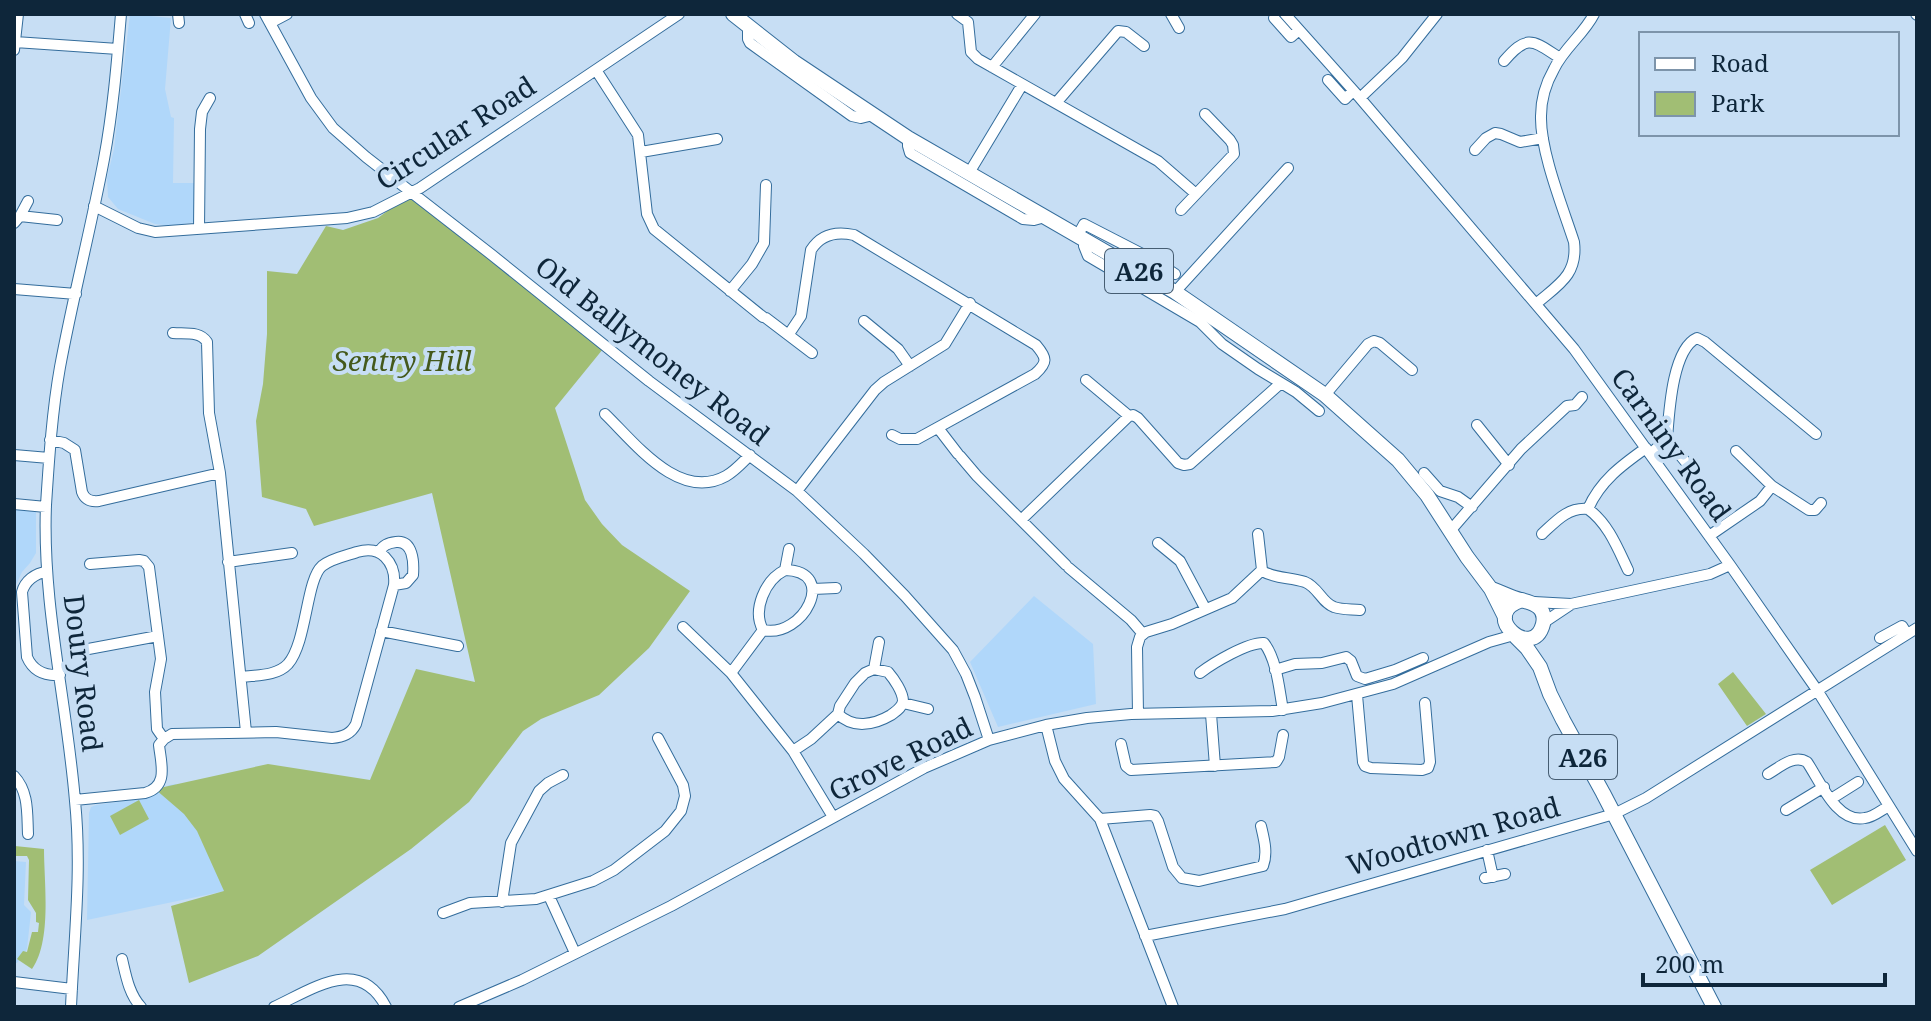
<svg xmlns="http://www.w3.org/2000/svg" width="1931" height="1021" font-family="'Noto Serif',serif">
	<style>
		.built { fill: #b0d7fa }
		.green { fill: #a1be74 }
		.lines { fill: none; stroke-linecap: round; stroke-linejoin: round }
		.minor-casing { stroke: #346d9c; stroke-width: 12 }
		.major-casing { stroke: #346d9c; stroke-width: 16 }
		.minor { stroke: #fff; stroke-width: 10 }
		.major { stroke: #fff; stroke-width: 14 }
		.labels { text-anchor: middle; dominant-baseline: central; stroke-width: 8; stroke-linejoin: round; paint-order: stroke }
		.shield { fill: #c7def4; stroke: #465d72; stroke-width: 2 }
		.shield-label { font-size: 26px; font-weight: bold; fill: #0e263a }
		.street-label { font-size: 28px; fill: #0e263a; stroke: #c7def4 }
		.park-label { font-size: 28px; font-style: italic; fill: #44591b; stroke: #c7def4 }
	</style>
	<rect width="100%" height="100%" fill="#c7def4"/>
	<!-- built -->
	<path class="built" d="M130,14l41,4 -6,71 6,28 3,1 -1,65h22l-1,39 -21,4 -18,-2 -37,-15 -10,-12 -1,-19 7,-29z
		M14,507l22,5v41l-6,10 -8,9 -8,17z
		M1034,596l59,48 3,60 -98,23 -28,-65z
		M176,784l49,107 -138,29 2,-107 2,-6 5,-2 52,-7 21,-13z
		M14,861l12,1 -2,43 7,7 -4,37 -10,14h-3z"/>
	<!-- green -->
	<path class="green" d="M411,193l192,156 -48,59 30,92 17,24 20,21 68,46 -41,57 -50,47 -58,24 -18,12 -54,71 -58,47 -153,107 -69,27 -18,-77 53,-15 -27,-60 -13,-17 -29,-25 113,-25 102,16 46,-111 59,13 -43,-189 -118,33 -8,-17 -44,-12 -6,-76 7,-37 4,-50v-63l30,3 29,-48 17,4 35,-12z
		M1733,672l33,42 -19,12 -29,-42z
		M139,800l10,19 -29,16 -10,-19z
		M1885,825l21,35 -74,45 -22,-35z
		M15,846l29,3c0,34 8,92 -12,120l-15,-10 6,-8 4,1 5,-20h6l1,-9 -3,-1v-9l-8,-13 1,-40 -2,-4h-13z"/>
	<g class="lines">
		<!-- minor casing -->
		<g class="minor-casing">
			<path id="minor" d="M178,14l1,9
				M245,14l4,9
				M265,14l46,84 22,30 33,29 126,98 157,126 148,110 67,63 41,42 48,54 13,24 9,23 14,43
				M957,14l11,8 3,30 7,7 180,102 38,33
				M1171,14l8,14
				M1285,14l75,84 214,251 156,216 87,125 100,161
				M1916,14l1,1
				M1274,18l17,19 8,-7
				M270,23l17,-9
				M748,27v12l2,4 102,73 9,2 12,-3
				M15,42l103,7
				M14,50l4,-36
				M1504,61c24,-28 29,-20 56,-3
				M992,67l43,-53
				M596,70l42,65 9,79 7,15 109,88
				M1328,80l17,19 8,-8
				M1360,98l42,-40 35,-44
				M1056,103l62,-72 8,1 18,14
				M908,138v8l2,7 113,66 11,1 11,-3
				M1475,150l11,-12 9,-5 6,1 19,8 23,-4
				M641,152l76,-13
				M969,173l53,-88
				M94,206l44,22 17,4 192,-14 26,-6 47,-24 259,-174
				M1181,210l53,-56 -1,-9 -3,-5 -25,-26
				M20,216l8,-15
				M14,223l6,-7 37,4
				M199,229l1,-100 2,-17 8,-14
				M1078,235l6,-11 68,35 23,15
				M1086,240l-2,6 4,10 112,66 22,22 36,25 38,23 23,19
				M14,289l62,5
				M730,291l22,-27 12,-21 2,-58
				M1175,292l113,-124
				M1537,303c21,-18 41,-28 37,-61 -11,-34 -34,-91 -33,-126 0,-16 5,-33 13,-47 10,-21 30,-35 40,-55
				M766,318l46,35
				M864,321l34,28 12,17
				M173,333c12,1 27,-2 34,9l2,71 11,60 26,259
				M789,334l12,-18 10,-66c10,-16 25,-19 43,-15l182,110c11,13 12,17 -1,29l-118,65h-17l-8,-4
				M1086,380l43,36 4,-1 5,3 40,45 6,2 6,-1 91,-81
				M1325,395l43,-51 6,-3 6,2 32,27
				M605,414c30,29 74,88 121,62 9,-5 16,-13 24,-21
				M1477,425l32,40
				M938,428l20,26
				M1667,439l22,27
				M50,440l14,3 11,7 7,42c3,8 9,10 17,9l121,-28
				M1736,451l36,35 37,24h6l6,-7
				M1650,454l17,-15c2,-25 5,-90 30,-101l8,4 111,92
				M14,455l35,3
				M960,456l17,20 89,89
				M1424,473l16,18 18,6 14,10
				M797,491l78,-101 9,-8 61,-38 25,-41
				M14,504l32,3
				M1588,509c20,14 30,40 40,61
				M1021,520l108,-104
				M1451,530l70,-81 46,-43 8,-1 7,-8
				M1542,534c14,-13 26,-27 46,-25 12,-28 34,-44 58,-61
				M1709,536l51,-35 12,-15
				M1158,543l22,18 25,47
				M379,552c4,-7 9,-9 17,-10 17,-2 18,20 17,33l-7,8 -12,2
				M228,562l64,-9
				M90,564l49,-4 5,1 5,6 12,92 -6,33 2,37 7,10
				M1069,568l62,52 12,14
				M785,570c54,1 18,69 -22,60 -11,-20 2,-50 22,-60z
				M785,570l4,-21
				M1262,571c14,8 28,6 43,11 13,5 17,21 29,25 8,3 18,2 26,3
				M47,572c-12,1 -22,9 -25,20l5,65c6,14 18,19 33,18
				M813,589l23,-1
				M1534,602l37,2 139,-30 20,-9
				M1543,623l27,-18
				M683,627l48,46 62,78 40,66
				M381,631l77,15
				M1880,638l22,-12 5,8
				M83,650l75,-14
				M874,669l5,-27
				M1275,670l20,-6 27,-1 24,-6 5,4 6,15 8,3 30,-9 28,-12
				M731,673l32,-43
				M1200,673c13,-10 48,-31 64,-30 13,17 15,46 19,67
				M1357,695l6,67 2,4 6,2 51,2 6,-2 2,-6 -5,-59
				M903,703l25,6
				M1138,714l-1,-67 3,-10 6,-5 26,-8 60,-26 30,-28 -4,-36
				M1211,714l4,52
				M1046,725l9,36 9,18 36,40 73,188
				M1121,744l5,22 5,4 145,-8 3,-5 4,-22
				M793,751l18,-12 27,-25 2,-8 15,-23 10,-10 9,-4 14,3c6,7 15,20 15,29 -1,7 -7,10 -12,14 -17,10 -38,14 -53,-1
				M1768,774c12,-7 26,-20 39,-12 13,19 30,62 58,56 9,-1 16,-8 24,-12
				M14,776c15,16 13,37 14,58
				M1831,799l27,-17
				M75,800l70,-7c24,-7 16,-29 14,-48l5,-6 8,-5 104,-2 56,6c11,-1 19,-4 24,-14l38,-139c1,-10 -1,-20 -9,-28 -8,-8 -18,-8 -28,-5 -11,4 -25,6 -35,14 -16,14 -15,76 -34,98 -11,12 -31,11 -46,13
				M1786,810l38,-23
				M1100,819l50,-4 5,1 3,5 15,46 9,11 17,3 64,-15c5,-13 1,-27 -2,-40
				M1487,850l6,27
				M1485,878l20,-4
				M549,896l26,57
				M502,902l9,-59 28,-52 9,-8 15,-8
				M443,913l27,-10 66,-4 57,-18 21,-11 51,-39 16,-20 4,-15 -2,-11 -25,-47
				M1145,936l140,-27 329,-95 32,-16 271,-170
				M122,959c4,17 7,35 19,48
				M14,982l58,7
				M71,1007c3,-69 11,-137 4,-206 -8,-98 -33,-197 -29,-296 3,-46 6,-93 14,-138 13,-70 31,-139 44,-208 9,-48 13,-97 17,-145
				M274,1007c39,-18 85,-52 112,0
				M459,1007l63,-27 149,-74 253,-138 65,-28 57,-15 41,-7 44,-4 141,-3 50,-8 71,-19 96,-42 25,-7"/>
		</g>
		<!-- major casing -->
		<g class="major-casing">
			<path id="major" d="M733,14l61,48 114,76 267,154 150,103 73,65 29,35 40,62 24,32 14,28
				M1491,589c10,3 20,9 30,11 12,3 26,7 22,24 -10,39 -66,-10 -21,-24
				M1516,637l11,11 13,19 10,27 13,26 40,73 111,214"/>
		</g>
		<!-- minor -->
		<use href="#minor" class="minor"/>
		<!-- major -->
		<use href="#major" class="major"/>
	</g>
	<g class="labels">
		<!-- shield labels -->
		<g class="shield">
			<rect x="1105" y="249" width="68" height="44" rx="6"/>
			<rect x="1549" y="735" width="68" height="44" rx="6"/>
		</g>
		<g class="shield-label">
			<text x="1139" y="271">A26</text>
			<text x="1583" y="757">A26</text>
		</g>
		<!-- street labels -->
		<g class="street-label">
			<text transform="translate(455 132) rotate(-33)">Circular Road</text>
			<text transform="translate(653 350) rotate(38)">Old Ballymoney Road</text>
			<text transform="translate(1672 444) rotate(54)">Carniny Road</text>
			<text transform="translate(84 673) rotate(83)">Doury Road</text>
			<text transform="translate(900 758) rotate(-26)">Grove Road</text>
			<text transform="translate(1453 835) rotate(-16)">Woodtown Road</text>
		</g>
		<!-- park labels -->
		<g class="park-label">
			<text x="402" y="360">Sentry Hill</text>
		</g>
	</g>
	<!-- border -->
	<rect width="1931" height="1021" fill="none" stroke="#0e263a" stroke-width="32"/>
	<!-- legend -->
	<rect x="1639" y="32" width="260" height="104" fill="#c7def4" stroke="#7d94aa" stroke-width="2"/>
	<rect x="1655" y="58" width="40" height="12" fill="#ffffff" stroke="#7d94aa" stroke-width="2"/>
	<text x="1711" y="72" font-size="24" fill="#0e263a">Road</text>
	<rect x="1655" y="92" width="40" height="24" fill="#a1be74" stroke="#7d94aa" stroke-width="2"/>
	<text x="1711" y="112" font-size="24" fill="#0e263a">Park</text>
	<!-- scale -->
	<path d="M1643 973v12h242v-12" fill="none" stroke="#0e263a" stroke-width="4"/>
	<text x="1655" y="973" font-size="24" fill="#0e263a" stroke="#c7def4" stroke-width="6" paint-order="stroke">200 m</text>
</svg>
